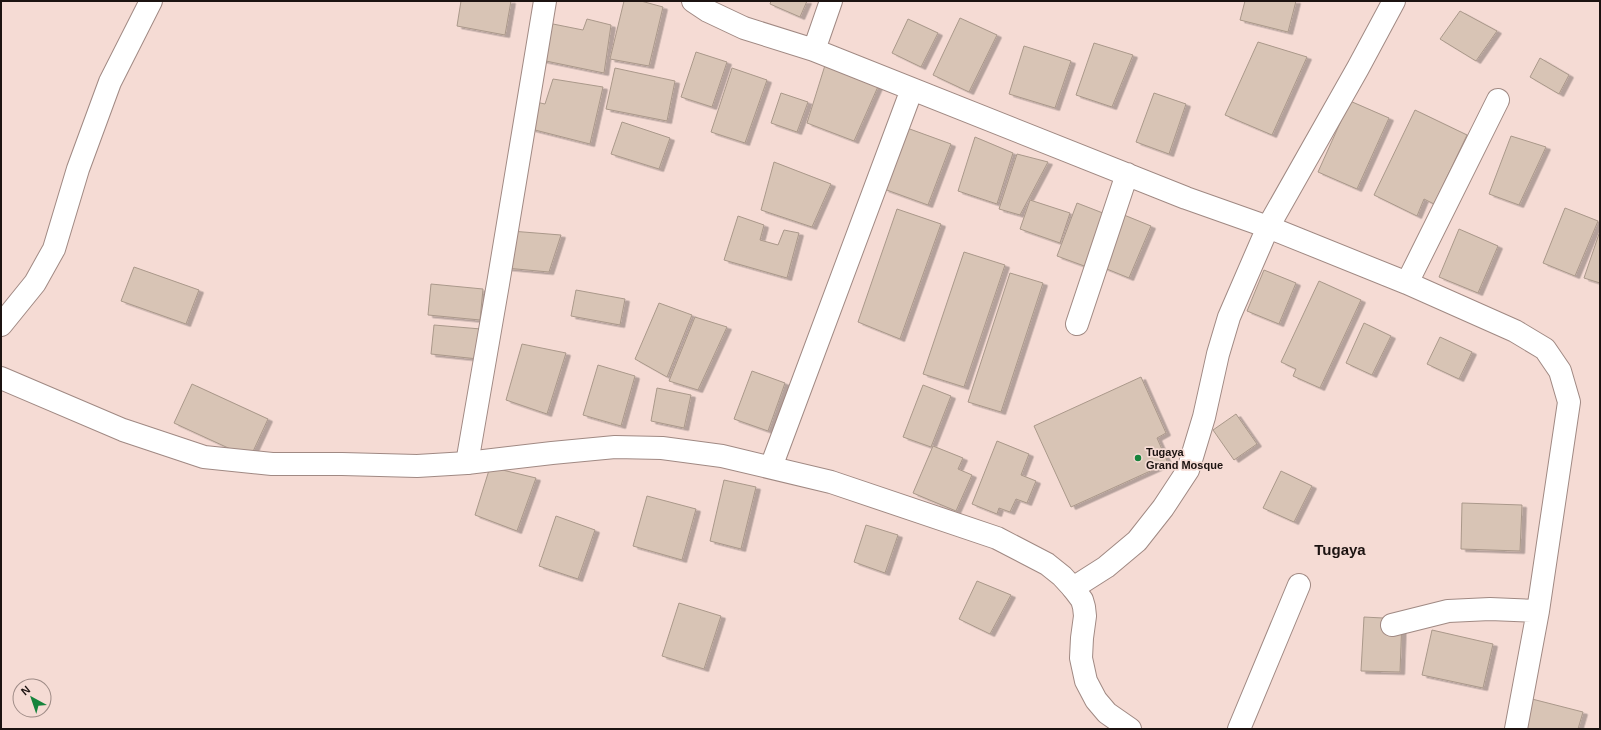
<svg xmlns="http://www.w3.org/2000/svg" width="1601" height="730" font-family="Arial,sans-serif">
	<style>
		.building { fill: #d8c4b5; stroke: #aa988a; filter: url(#shadow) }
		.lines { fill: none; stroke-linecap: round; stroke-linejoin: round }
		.street-casing { stroke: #a08983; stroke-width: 24 }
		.secondary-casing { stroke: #a08983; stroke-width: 24 }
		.street { stroke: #fff; stroke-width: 22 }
		.secondary { stroke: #fff; stroke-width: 22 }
		.poi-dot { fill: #16843c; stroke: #f5dbd4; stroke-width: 1.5 }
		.labels { text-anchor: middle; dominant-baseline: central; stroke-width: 3.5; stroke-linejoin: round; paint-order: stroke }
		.poi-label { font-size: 11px; font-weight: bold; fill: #1c1311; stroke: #f5dbd4; text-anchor: start }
		.district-label { font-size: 15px; font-weight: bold; fill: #1c1311; stroke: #f5dbd4 }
	</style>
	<defs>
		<filter id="shadow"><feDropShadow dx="4.5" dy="2.5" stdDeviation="0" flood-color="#0004"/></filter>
	</defs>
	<rect width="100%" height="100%" fill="#f5dbd4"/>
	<!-- building -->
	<path class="building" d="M461,1h50l-6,34 -48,-9z
		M624,1h17l22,6 -14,59 -39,-7z
		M771,1h36l-7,16 -30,-13z
		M1245,1h51l-8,31 -48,-12z
		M1460,11l37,20 -21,30 -36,-22z
		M960,18l37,17 -28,57 -36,-17z
		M587,19l24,6 -7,48 -63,-13 7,-37 35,7z
		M908,19l30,14 -17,34 -29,-14z
		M1258,42l49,15 -35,78 -47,-20z
		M1094,43l39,12 -21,52 -36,-12z
		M1024,46l47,15 -16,47 -46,-14z
		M696,52l31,10 -15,45 -31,-10z
		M1540,58l29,17 -10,19 -29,-17z
		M826,62l54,20 -26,59 -47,-18z
		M615,68l60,13 -8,40 -61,-12z
		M732,68l35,12 -22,63 -34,-11z
		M553,79l50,8 -13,57 -59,-15 5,-27 9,2z
		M781,93l27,9 -11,30 -26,-9z
		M1154,93l32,11 -17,50 -33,-12z
		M1350,101l39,17 -32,71 -39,-17z
		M1415,110l52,25 -33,69 -10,-5 -7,17 -43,-21z
		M622,122l48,16 -11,31 -48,-15z
		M907,128l44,16 -23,61 -44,-16z
		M1511,136l35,11 -27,58 -30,-11z
		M975,137l38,16 -16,51 -39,-13z
		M1017,154l31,8 -28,53 -21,-6z
		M774,162l57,22 -19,43 -51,-17z
		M1030,200l40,13 -10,30 -40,-14z
		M1077,203l31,12 -21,52 -30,-11z
		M1565,208l33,13 -23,55 -32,-13z
		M897,209l44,15 -41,115 -42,-17z
		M1124,215l27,11 -22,52 -27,-11z
		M738,216l26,9 -4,15 18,5 6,-15 15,3 -12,45 -63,-18z
		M1459,229l39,17 -20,47 -39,-16z
		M511,231l50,4 -12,37 -43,-4z
		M1600,231v52l-16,-5z
		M964,252l41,13 -41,122 -41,-13z
		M134,267l65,23 -13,34 -65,-23z
		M1264,270l32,13 -17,41 -32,-13z
		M1010,273l33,10 -42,129 -33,-10z
		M1319,281l42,19 -41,88 -27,-12 3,-7 -15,-7z
		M431,284l52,5 -3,31 -52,-5z
		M576,290l49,9 -5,26 -49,-9z
		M659,303l33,12 -25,62 -32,-18z
		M695,317l32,10 -29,63 -29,-9z
		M1364,323l27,13 -19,39 -26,-12z
		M434,325l47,4 -3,30 -47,-5z
		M1440,337l32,15 -13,27 -32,-15z
		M522,344l44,9 -19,61 -41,-14z
		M598,365l37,11 -14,50 -38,-11z
		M752,371l33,12 -17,48 -34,-12z
		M1141,377l25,56 -9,5 11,25 -97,44 -37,-81z
		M192,384l76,35 -18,39 -76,-35z
		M923,385l28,11 -20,51 -28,-10z
		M657,388l34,7 -7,33 -33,-7z
		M1236,414l21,30 -23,16 -21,-30z
		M997,441l32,13 -8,21 15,6 -9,22 -11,-4 -6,13 -11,-4 -2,6 -25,-10z
		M933,446l30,12 -5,11 14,6 -16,36 -43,-18z
		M490,467l46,11 -19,53 -42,-16z
		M1281,471l31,15 -18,36 -31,-14z
		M724,480l32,7 -15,62 -31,-8z
		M647,496l49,13 -14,51 -49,-14z
		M1462,503l60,2 -2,46 -59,-2z
		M556,516l39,14 -17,49 -39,-13z
		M866,525l32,10 -13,38 -31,-11z
		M977,581l34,14 -21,39 -31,-15z
		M679,603l42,13 -17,53 -42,-13z
		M1364,617l38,2 -2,53 -39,-1z
		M1432,630l61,14 -10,44 -61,-13z
		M1532,699l51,13 -5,17h-53z"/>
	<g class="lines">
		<!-- street casing -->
		<g class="street-casing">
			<path id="street" d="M693,1l15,10 36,17 70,22 372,148 82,29 139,56 108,48 30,18 15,22 9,31 -31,209 -22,118
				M814,50l17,-49
				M1407,283l91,-183
				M1077,324l50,-150
				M1,325l34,-42 19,-34 24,-80 32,-87 41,-81
				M467,463l31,-179 47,-283
				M771,467l141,-378
				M1073,588l33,-21 31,-26 26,-33 25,-38 16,-53 14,-63 11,-37 39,-90 90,-159 36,-67
				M1392,625l56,-14 42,-2 48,2
				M1239,729l60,-144"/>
		</g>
		<!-- secondary casing -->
		<g class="secondary-casing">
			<path id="secondary" d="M1,378l122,52 81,27 68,7h70l75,2 50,-3 85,-10 63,-6 47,1 60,8 109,26 166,56 50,26 15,12 11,12 9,12 2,7 1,9 -3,22 -1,20 5,23 10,19 11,13 23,16"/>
		</g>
		<!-- street -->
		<use href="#street" class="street"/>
		<!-- secondary -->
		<use href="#secondary" class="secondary"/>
	</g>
	<!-- markers -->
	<circle class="poi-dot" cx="1138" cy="458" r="4"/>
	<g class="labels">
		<!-- poi labels -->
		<g class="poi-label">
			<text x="1146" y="452">Tugaya<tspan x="1146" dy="13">Grand Mosque</tspan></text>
		</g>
		<!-- district labels -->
		<g class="district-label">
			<text x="1340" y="549">Tugaya</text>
		</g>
	</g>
	<!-- border -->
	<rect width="1601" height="730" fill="none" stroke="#1c1311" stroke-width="4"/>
	<!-- north arrow -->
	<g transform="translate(32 698) rotate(320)"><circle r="19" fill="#f5dbd4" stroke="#9e8b86"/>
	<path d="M0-3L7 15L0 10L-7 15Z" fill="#16843c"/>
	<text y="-6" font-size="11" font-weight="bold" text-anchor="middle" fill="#1c1311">N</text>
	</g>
</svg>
